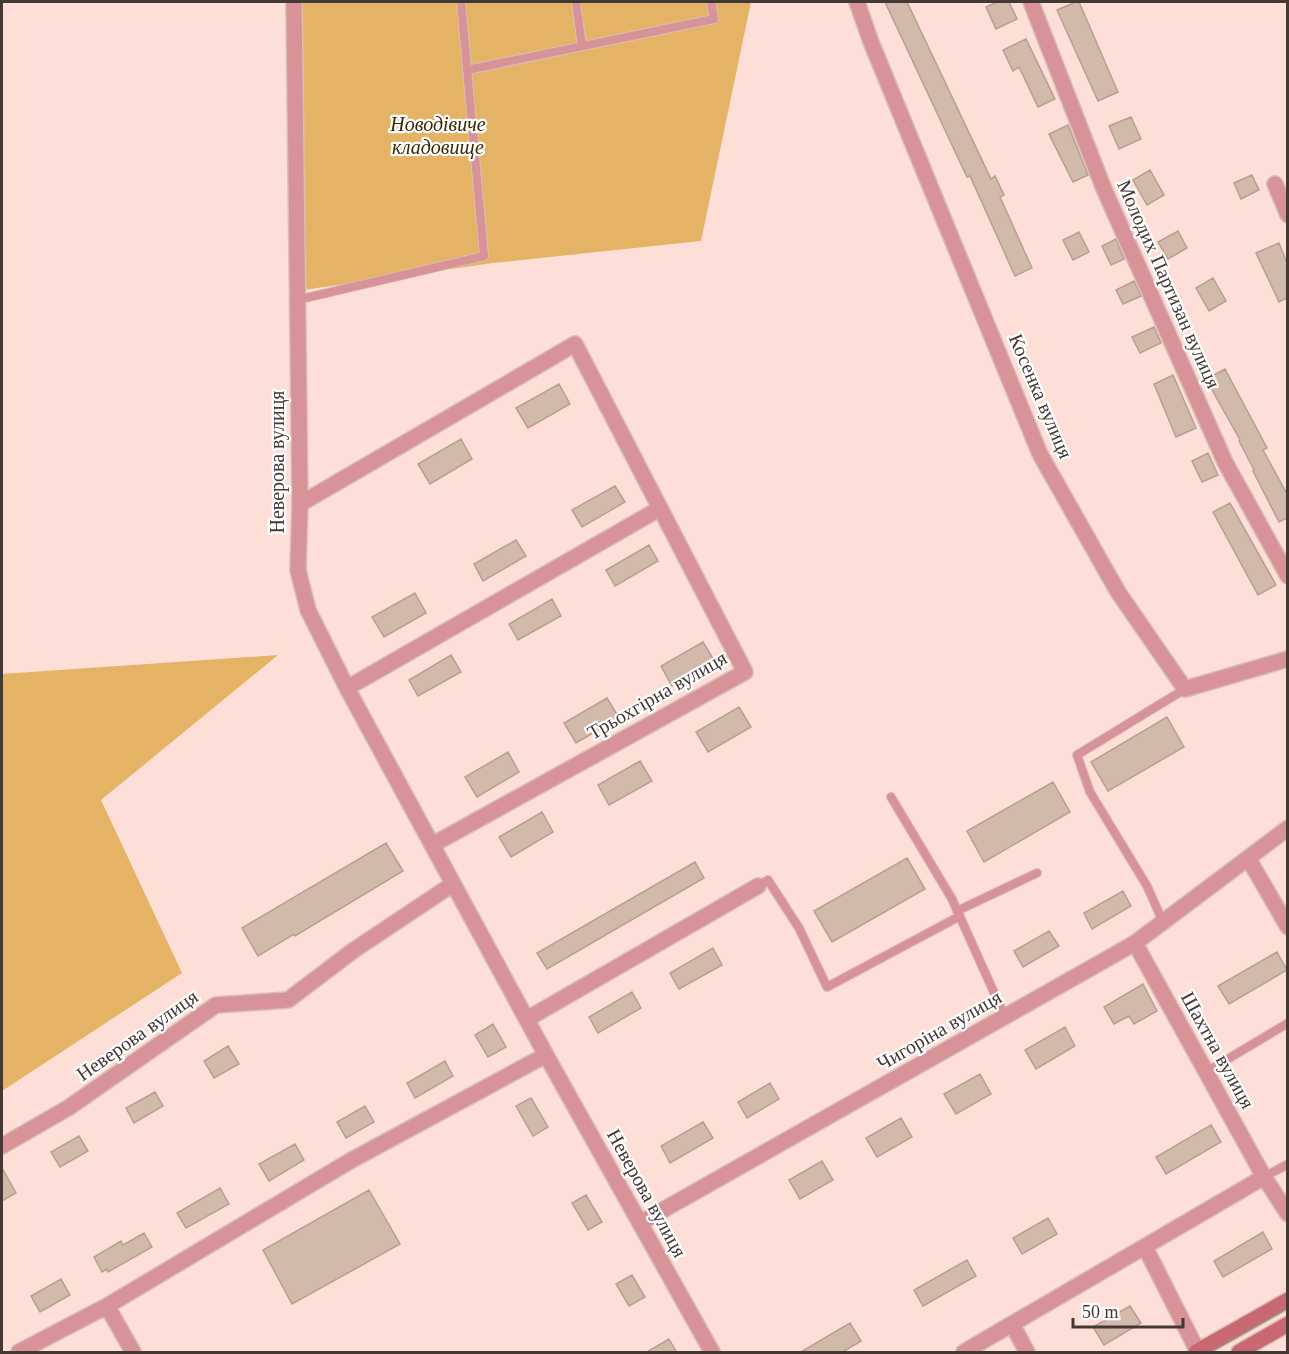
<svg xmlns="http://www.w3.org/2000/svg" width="1289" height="1354" font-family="'Times New Roman',serif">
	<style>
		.green { fill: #e4b365 }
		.building { fill: #d2baaa; stroke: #b79f8f; stroke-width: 1.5 }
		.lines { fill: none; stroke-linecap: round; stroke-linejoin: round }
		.lane-casing { stroke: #d9beb7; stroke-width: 10 }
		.street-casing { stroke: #d9beb7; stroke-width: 18 }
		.secondary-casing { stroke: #d9beb7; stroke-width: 18 }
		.lane { stroke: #d79397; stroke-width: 8 }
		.street { stroke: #d79397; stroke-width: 15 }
		.secondary { stroke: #c96871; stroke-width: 15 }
		.tram { stroke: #9d8883; stroke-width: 1.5 }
		.labels { text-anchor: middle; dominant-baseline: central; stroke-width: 4.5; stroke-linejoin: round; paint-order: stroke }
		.park-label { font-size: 20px; font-style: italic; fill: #3a2600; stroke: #fff }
		.street-label { font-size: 20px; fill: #443835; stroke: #fff }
	</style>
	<rect width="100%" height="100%" fill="#fedfd7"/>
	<!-- green -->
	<path class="green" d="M300,2h451l-50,239 -208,22 -190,27z
		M278,655l-177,145 81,173 -180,118v-417z"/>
	<!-- building -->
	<path class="building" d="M885,2h22l84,177 4,-3 9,19 -4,2 32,71 -17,8 -45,-100 -3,1z
		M997,2h12l8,17 -21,10 -10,-22z
		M1076,2h3l39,90 -20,9 -41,-91z
		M1026,39l29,60 -17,8 -19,-40 -6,4 -10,-21z
		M1131,117l10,22 -22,10 -10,-23z
		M1068,125l20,50 -15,7 -24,-48z
		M1150,170l14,25 -17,10 -14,-25z
		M1252,175l7,15 -18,9 -7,-16z
		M1178,231l9,17 -19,11 -10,-17z
		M1079,232l10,20 -16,8 -10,-20z
		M1116,239l8,20 -13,6 -9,-19z
		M1279,243l8,20v35l-8,4 -23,-49z
		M1213,278l13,23 -17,10 -13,-23z
		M1134,281l7,15 -18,8 -7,-14z
		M1154,327l7,16 -21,10 -8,-16z
		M1225,369l42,79 -4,2 24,44v24l-8,4 -26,-51 1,-1 -15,-29 1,-1 -34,-61z
		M1173,375l23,53 -20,9 -22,-53z
		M559,384l11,20 -42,24 -12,-20z
		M461,439l11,20 -42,25 -12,-20z
		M1208,453l10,22 -16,7 -10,-21z
		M615,486l10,16 -43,25 -10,-17z
		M1230,503l46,82 -18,10 -45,-83z
		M516,540l10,16 -43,25 -9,-17z
		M649,545l9,16 -43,25 -9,-16z
		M415,593l11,20 -42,24 -12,-20z
		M552,599l9,17 -43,24 -9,-16z
		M703,642l12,20 -43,24 -11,-20z
		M451,655l10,17 -43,24 -9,-16z
		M607,698l12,20 -43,25 -12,-20z
		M739,707l12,20 -43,25 -12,-20z
		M1167,717l17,30 -76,44 -17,-29z
		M508,752l11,20 -42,25 -12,-20z
		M640,761l12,20 -43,24 -11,-20z
		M1053,782l17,30 -86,50 -17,-31z
		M542,812l11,20 -42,25 -12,-20z
		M386,843l17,28 -108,65 -1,-2 -36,22 -16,-28z
		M907,858l18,31 -93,53 -18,-31z
		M695,862l9,16 -157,91 -10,-16z
		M1123,891l8,15 -39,23 -8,-16z
		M1049,931l10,15 -36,21 -9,-16z
		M713,948l9,17 -43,24 -9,-16z
		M1277,952l10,18 -58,34 -11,-18z
		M1143,984l14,27 -23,13 -5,-8 -15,8 -10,-17z
		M632,992l9,16 -43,25 -9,-16z
		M493,1024l13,23 -18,10 -13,-22z
		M1065,1027l10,19 -39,23 -11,-19z
		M228,1046l11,18 -25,14 -10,-17z
		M445,1061l8,15 -38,22 -8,-15z
		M980,1074l11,20 -35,20 -12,-20z
		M770,1083l9,16 -32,19 -9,-16z
		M155,1092l8,14 -29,17 -8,-15z
		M531,1098l17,29 -15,9 -17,-30z
		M365,1106l9,16 -28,16 -9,-16z
		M901,1118l11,19 -35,20 -11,-19z
		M703,1122l10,16 -43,25 -9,-17z
		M1211,1125l10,17 -55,32 -10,-17z
		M79,1136l9,15 -28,16 -9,-15z
		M295,1144l9,16 -35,21 -10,-17z
		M822,1161l11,19 -33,19 -11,-19z
		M2,1168l14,25 -14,8z
		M220,1188l9,16 -43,24 -9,-15z
		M369,1190l31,54 -108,60 -29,-54z
		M586,1195l16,27 -14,8 -16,-27z
		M1048,1218l9,16 -35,20 -9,-16z
		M1263,1232l9,17 -49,28 -9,-16z
		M144,1233l8,14 -44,25 -1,-3 -5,3 -8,-15 27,-16 2,4z
		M967,1260l9,16 -53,30 -9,-16z
		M632,1275l13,22 -16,9 -13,-22z
		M61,1279l9,16 -30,17 -9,-16z
		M1130,1306l11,17 -37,22 -11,-18z
		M850,1323l11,18 -20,12h-42z
		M669,1339l8,14h-32z"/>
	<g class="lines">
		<!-- lane casing -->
		<g class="lane-casing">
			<path id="lane" d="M576,2l6,44
				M467,70l247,-51 -3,-17
				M297,300l187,-44 -23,-254
				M891,797l61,102 53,118
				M758,886l10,-6 31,48 28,59 133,-71
				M957,911l80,-38
				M1163,922l-16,-36 -57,-94 -13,-37 108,-66
				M1206,1072l82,-49
				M1264,1177l24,-13"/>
		</g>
		<!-- street casing -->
		<g class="street-casing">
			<path id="street" d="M294,2l6,502 -2,66 10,40 39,78 199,367 166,297
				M857,2l14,40 169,412 78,138 67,97 103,-30
				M1031,2l73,187 121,273 63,114
				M1275,184l13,31
				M300,504l275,-160 170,328 -313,173
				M347,688l312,-179
				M1248,858l40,69
				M1135,943l129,234 24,37
				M527,1019l231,-133
				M2,1146l66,-38 148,-103 72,-5 66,-50 99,-66
				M640,1223l495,-280 153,-115
				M1145,1247l53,105
				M107,1306l26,46
				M1012,1324l15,28
				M19,1352l88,-46 243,-145 196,-106
				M964,1352l300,-175"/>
		</g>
		<!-- secondary casing -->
		<g class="secondary-casing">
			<path id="secondary" d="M1196,1352l92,-52
				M1239,1352l49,-28"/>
		</g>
		<!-- lane -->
		<use href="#lane" class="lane"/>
		<!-- street -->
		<use href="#street" class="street"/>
		<!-- secondary -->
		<use href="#secondary" class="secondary"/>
		<!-- tram -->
		<path class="tram" d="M1210,1352l78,-44"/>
	</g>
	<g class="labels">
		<!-- park labels -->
		<g class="park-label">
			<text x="438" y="124">Новодівиче<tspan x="438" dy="23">кладовище</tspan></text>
		</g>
		<!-- street labels -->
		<g class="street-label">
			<text transform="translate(1169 284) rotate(66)">Молодих Партизан вулиця</text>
			<text transform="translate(1041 396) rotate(67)">Косенка вулиця</text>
			<text transform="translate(277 462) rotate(-90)">Неверова вулиця</text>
			<text transform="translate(657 695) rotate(-30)">Трьохгірна вулиця</text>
			<text transform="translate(939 1030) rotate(-30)">Чигоріна вулиця</text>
			<text transform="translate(137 1035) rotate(-35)">Неверова вулиця</text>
			<text transform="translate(1218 1050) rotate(61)">Шахтна вулиця</text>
			<text transform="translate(647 1193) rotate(61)">Неверова вулиця</text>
		</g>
	</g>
	<!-- border -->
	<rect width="1289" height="1354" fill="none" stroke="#443835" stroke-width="6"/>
	<!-- scale -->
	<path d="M1073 1318v9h110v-9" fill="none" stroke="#443835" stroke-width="3"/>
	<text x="1082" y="1318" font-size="18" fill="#443835" stroke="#ffffff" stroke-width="4.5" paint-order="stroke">50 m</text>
</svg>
